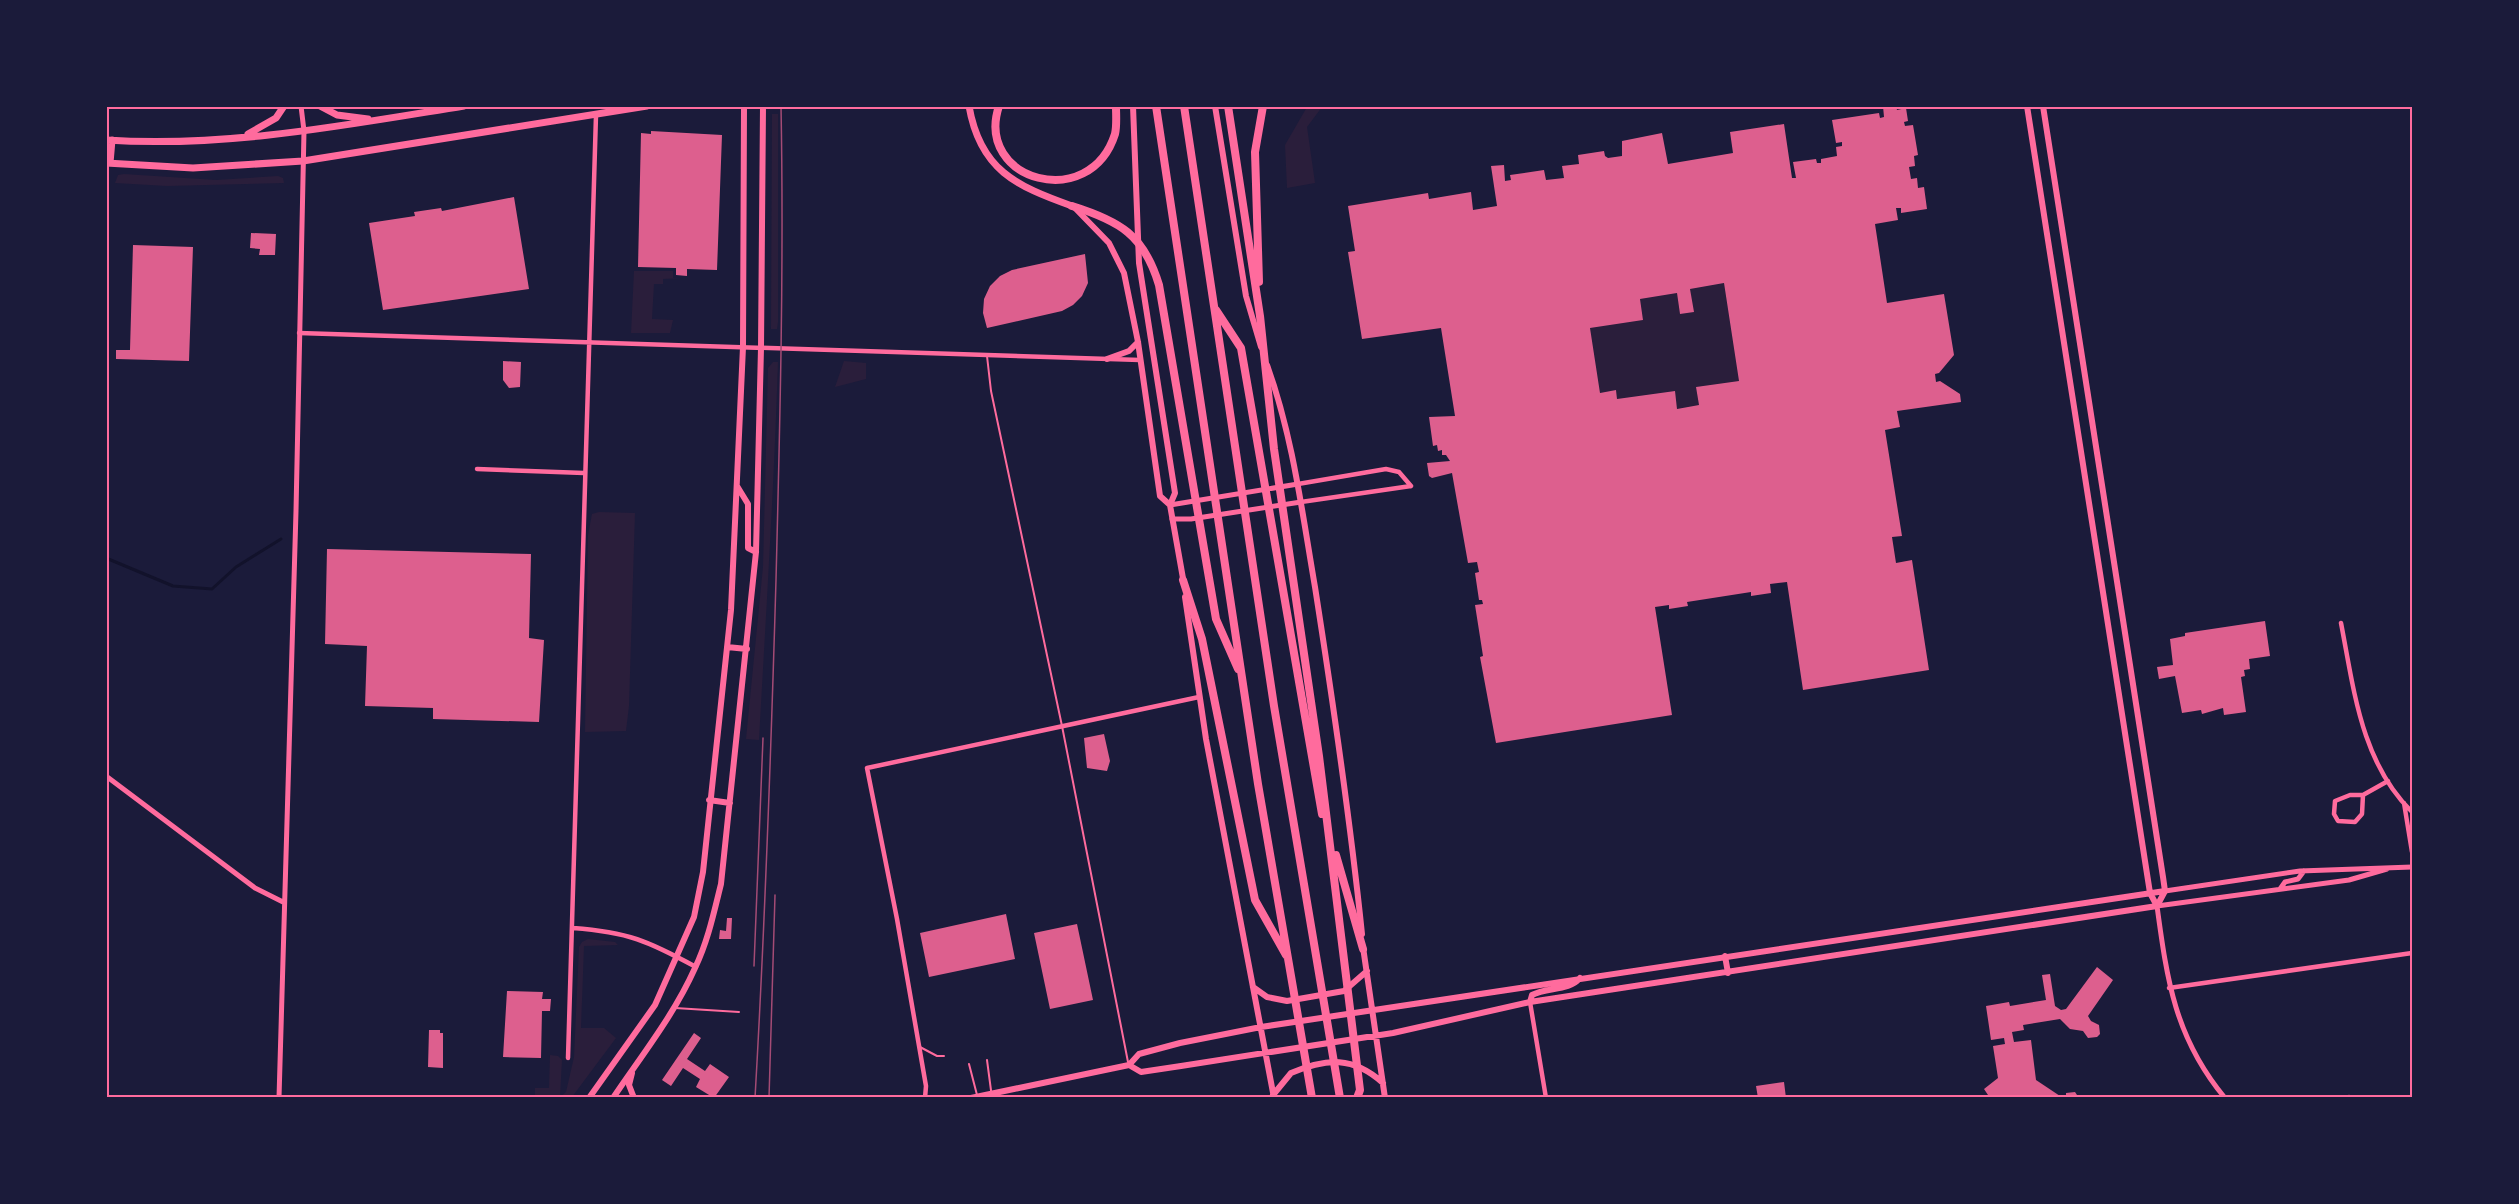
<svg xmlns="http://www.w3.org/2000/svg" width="2519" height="1204" font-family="Commissioner,sans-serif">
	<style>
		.green { fill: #2a1e3b }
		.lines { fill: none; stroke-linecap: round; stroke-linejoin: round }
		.stream { stroke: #12122b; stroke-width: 3 }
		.building { fill: #dd5f8e; fill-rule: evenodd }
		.service { stroke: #ff6b9d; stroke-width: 2 }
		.minor { stroke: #ff6b9d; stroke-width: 4.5 }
		.tertiary { stroke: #ff6b9d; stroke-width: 5 }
		.secondary { stroke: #ff6b9d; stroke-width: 6 }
		.primary { stroke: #ff6b9d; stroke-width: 7 }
		.motorway { stroke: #ff6b9d; stroke-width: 8 }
		.tram { stroke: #a44b75; stroke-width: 1.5 }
		.neatline { fill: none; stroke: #ff6b9d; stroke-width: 2 }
	</style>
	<rect width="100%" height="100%" fill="#1b1b3a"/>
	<!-- green -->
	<path class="green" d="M1307,107h15l-15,20 8,56 -28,5 -2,-43z
		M772,114h6v208l-1,7h-6z
		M124,174l92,6 62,-4 5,2 1,5 -117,3 -52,-3 3,-8z
		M634,271h39v7h10l-20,1v5h-9l-2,35 21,1 -3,13h-39z
		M1724,283l15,98 -43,6 3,18 -22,4 -3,-18 -57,8 -1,-9 -16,3 -10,-65 53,-8 -3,-21 37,-6 3,21 13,-2 -3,-23z
		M844,361l22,2v16l-31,8z
		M773,362h5c-4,126 -12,252 -19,378l-13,-1 17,-172 5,-199z
		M599,512l36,1 -6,193 -3,25 -41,1 3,-197 4,-21z
		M588,939l27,3 3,3 -34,1 -3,82h23l12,10 -44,59h-37v-9h14l1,-33 8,1 4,4 -2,37 6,-5 8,-35 5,-110 3,-5z"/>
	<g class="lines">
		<!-- stream -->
		<path class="stream" d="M106,558l67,28 39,3 24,-22 45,-28"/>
	</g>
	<!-- building -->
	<path class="building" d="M1883,106h13l1,4 9,-2 2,13 -4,1 1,4 8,-1 5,30 -4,1 1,10 -6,1 2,12 6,-1 1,10 6,-1 3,22 -26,4v-5h-5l2,12 -23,4 12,79 57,-9 10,61 -15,18 -4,1 1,8 4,-1 20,13 1,8 -64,9 3,16 -15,3 17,106 -10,1 4,26 16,-3 17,110 -126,20 -16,-108 -17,2 1,9 -20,3v-4l-64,10 1,4 -19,3v-4l-14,2 17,108 -176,28 -16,-86 3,-1 -8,-51 8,-1 -1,-4h-3l-4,-27 4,-1 -2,-10 -9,1 -16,-90 -20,5 -3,-2 -2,-13 23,-2 -4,-6h-4v-5l-4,1 -1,-6 -4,1 -4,-29 26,-1 -14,-88 -79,11 -14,-87 7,-1 -7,-45 80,-13 1,6 42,-7 2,18 24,-4 -6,-40 13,-1 1,16 6,-1 -1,-5 34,-5 2,10 18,-2 -2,-12 17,-2 -1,-9 26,-4 1,5 3,2 14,-2v-15l40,-8 6,31 65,-11 -3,-21 54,-8 8,54h4l-3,-16 23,-3 1,4h4v-4l16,-3 -1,-9 6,-1v-4l-6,1 -4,-23 47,-7 1,5 4,-1zM1724,283l15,98 -43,6 3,18 -22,4 -2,-18 -58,8 -1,-9 -16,3 -10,-65 53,-8 -3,-21 37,-6 3,21 14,-2 -4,-23z
		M651,131l71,4 -5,135 -30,-1v7l-11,-1v-7l-38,-1 3,-134 10,1z
		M514,197l15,92 -146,21 -14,-87 46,-7 -1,-4 27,-4 1,3z
		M251,233l25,1 -1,21h-16l1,-6 -10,-1z
		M133,245l60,2 -4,114 -73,-2v-9h14z
		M1085,254l3,29 -6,13 -9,9 -11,6 -75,17 -4,-15 1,-14 6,-13 10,-10 12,-6z
		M503,361l18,1 -1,25 -11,1 -6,-8z
		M327,549l204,5 -2,84 15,2 -5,82 -106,-3v-11l-68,-2 2,-60 -42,-2z
		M2265,621l5,35 -21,3 1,10 -6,1 1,6 -4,1 5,35 -22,3 -1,-7 -21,6 -1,-4 -19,3 -7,-37 -16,3 -2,-12 16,-2 -3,-26 15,-3v-3z
		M1104,734l6,27 -3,10 -20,-3 -3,-30z
		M1006,914l9,45 -86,18 -9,-44z
		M727,918h5l-1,21h-12l1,-9 6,1z
		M1077,924l16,76 -43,9 -16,-76z
		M2097,967l16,13 -25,36 3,5 8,4 1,9 -3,3 -9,1 -5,-7 -13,-2 -10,-10 -37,6 1,5 -12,2 2,10 17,-2 5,40 27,18h-73l-6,-9 14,-11 -5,-32 12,-2 -1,-6 -13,2 -5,-34 23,-4 1,4 36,-6 -4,-25 8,-1 5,32 6,4 5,-1z
		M507,991l36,1 -1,7h9l-1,12h-8l-1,47 -38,-1z
		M429,1030h11v3h3v35l-15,-1z
		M694,1033l7,5 -14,21 18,12 5,-7 19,13 -15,21 -18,-11 4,-8 -17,-11 -12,18 -9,-6z
		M1784,1082l2,16h-28l-2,-12z
		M2075,1092l4,6h-13v-5z"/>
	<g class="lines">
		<!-- service -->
		<path class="service" d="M987,356l4,35 71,335 66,336
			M675,1008l64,4
			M920,1047l17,9h7
			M987,1060l5,38
			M969,1064l8,31"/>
		<!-- minor -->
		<path class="minor" d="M299,333l841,27
			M477,469l107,4
			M1298,484l88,-15 13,3 12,14
			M1301,502l110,-16
			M2341,623c13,67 20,139 71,189
			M2350,795h13l-1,19 -7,8 -17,-1 -4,-7 1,-13z
			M2363,795l25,-14
			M2404,803l8,49
			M573,928c55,4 75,13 123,39
			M2169,988l243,-35
			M1530,1002l16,96
			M568,1058l28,-943
			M925,1098l1,-12 -29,-167 -30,-151 332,-71
			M2349,1098v-1"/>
		<!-- tertiary -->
		<path class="tertiary" d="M1170,505l128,-21
			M1172,519h19l110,-17
			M106,776l149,112 28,14
			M2280,889l5,-7 13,-3 6,-8
			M2165,891l135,-20 112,-4
			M279,1098l17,-587 8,-380 -3,-25
			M2225,1098c-50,-60 -58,-118 -68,-192l192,-26 38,-11"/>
		<!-- secondary -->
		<path class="secondary" d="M1133,106l6,157 36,230 -5,12 14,79
			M1215,106l31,190 15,51
			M2027,106l123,787 7,13
			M2043,106l120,771 2,14 -8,15
			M1076,209l33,34 15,30 14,69 22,154 10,9
			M1107,359l22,-8 9,-9
			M1267,365c26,72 35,147 48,222 18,115 35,231 47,347
			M737,486l11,18v44l8,4
			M1185,597l21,142 68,359
			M727,647l20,2
			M709,800l21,3
			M1363,947l22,151
			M1725,956l3,17
			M1253,987l14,10 20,4 57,-10 23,-20
			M1530,1002l2,-7c15,-8 37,-4 48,-17
			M1129,1065l12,7 40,-6 212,-33 137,-31 627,-96
			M632,1073l-3,12 5,13
			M1273,1095l18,-22c36,-15 62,-17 92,10
			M589,1098l66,-93 39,-88 9,-45 28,-262 12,-263 1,-241
			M613,1098c29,-43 61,-83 82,-130 13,-27 19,-56 26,-84l35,-332 5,-204 2,-242
			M971,1098l158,-33 10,-11 41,-11 81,-16 904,-136"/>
		<!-- primary -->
		<path class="primary" d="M320,106l17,9 31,4
			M969,106c11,64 47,80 103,100
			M248,134l28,-16 8,-12
			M106,140c120,8 240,-15 358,-34
			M106,163l87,5 110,-7 344,-55
			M110,163l2,-23"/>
		<!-- motorway -->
		<path class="motorway" d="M999,106c-25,75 91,107 116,28 2,-8 1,-19 1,-28
			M1156,106l102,678 54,314
			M1184,106l90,600 66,392
			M1228,106l32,210 14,133 45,307 41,334 -3,8
			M1072,206c48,15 72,29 87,79l57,334 22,50
			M1259,282l-4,-130 8,-46
			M1216,310l25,38 81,466
			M1183,580l19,59 53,261 31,55
			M1336,855l27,94"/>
		<!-- tram -->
		<path class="tram" d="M754,966l9,-228
			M755,1098c10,-173 16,-345 21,-518 4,-158 8,-315 5,-474
			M769,1098l6,-203"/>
	</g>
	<!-- border -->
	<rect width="2519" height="1204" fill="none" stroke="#1b1b3a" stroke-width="216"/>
	<rect x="108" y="108" width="2303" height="988" class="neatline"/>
</svg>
